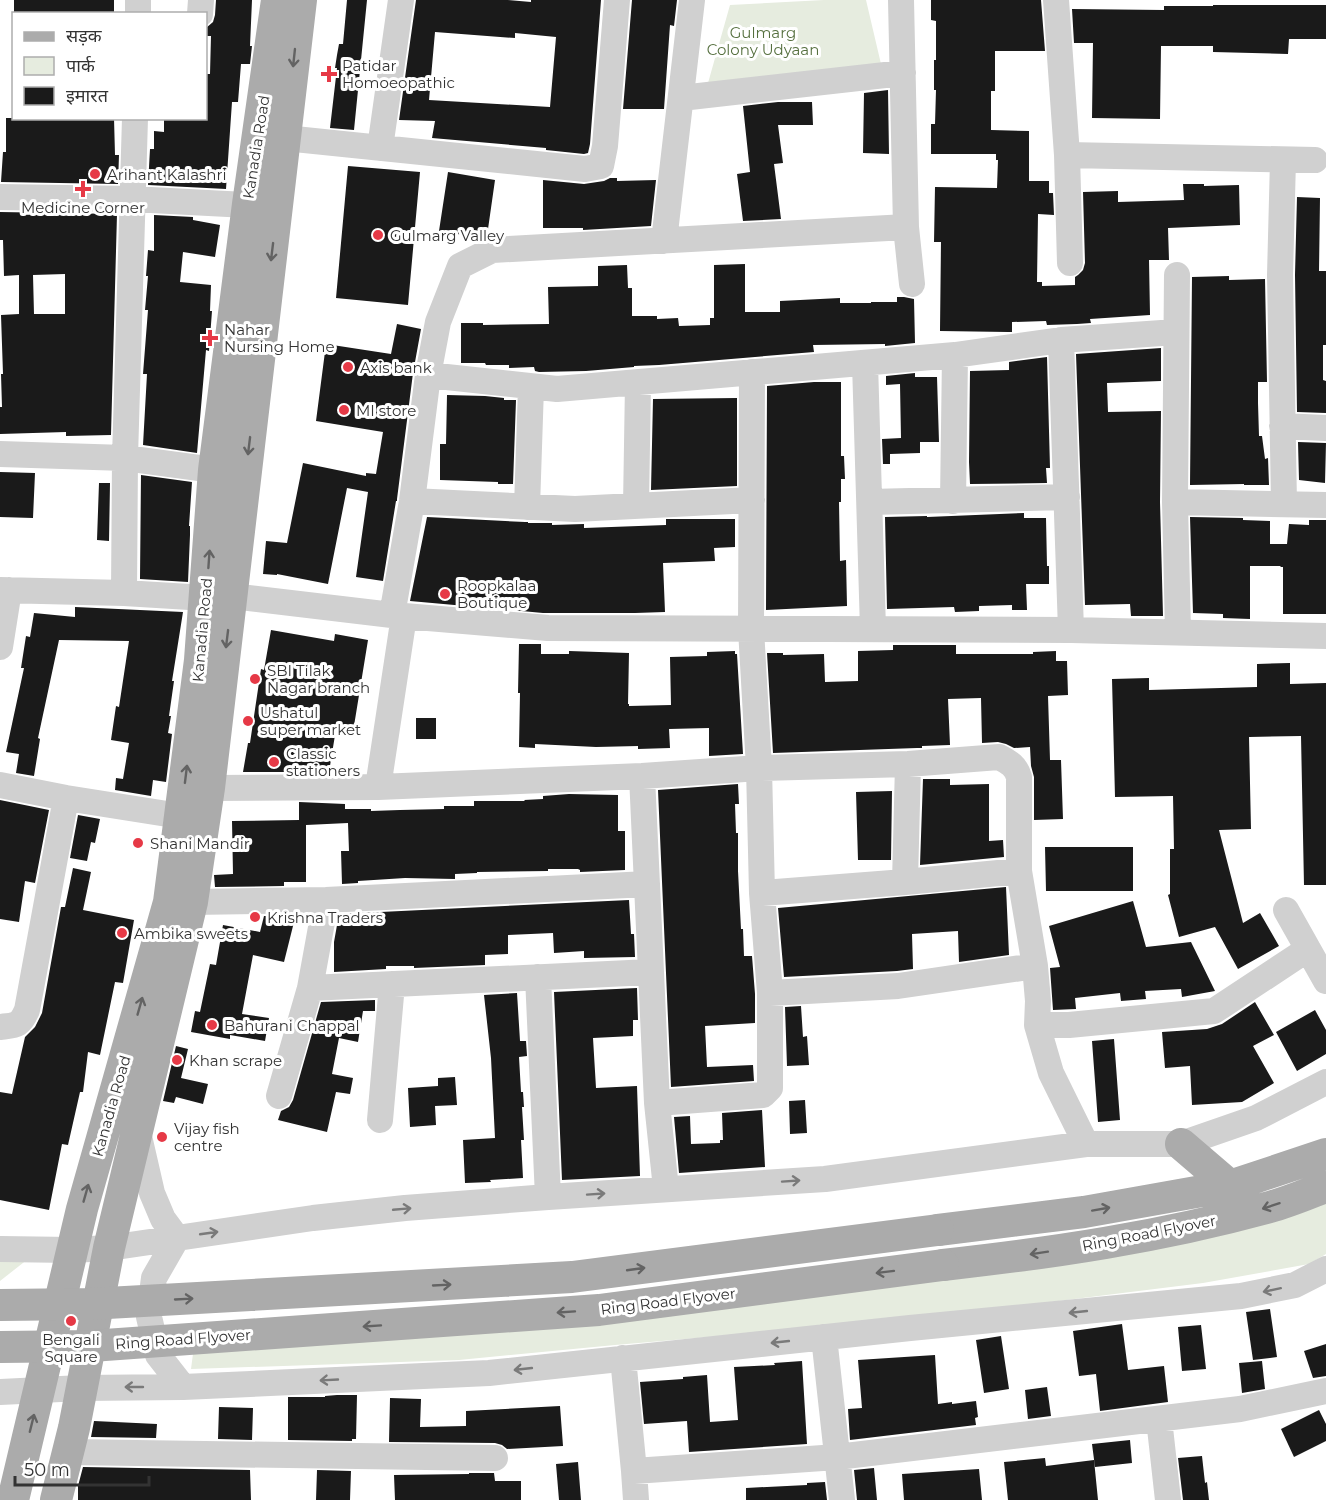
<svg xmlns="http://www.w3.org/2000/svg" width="1326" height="1500" font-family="Montserrat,'Noto Sans Devanagari',sans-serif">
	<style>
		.green { fill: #e6ecdf }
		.building { fill: #1a1a1a; fill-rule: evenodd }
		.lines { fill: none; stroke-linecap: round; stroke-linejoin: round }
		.minor { stroke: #d0d0d0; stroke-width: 26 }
		.major { stroke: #ababab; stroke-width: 32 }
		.major-bridge { stroke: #ababab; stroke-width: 32 }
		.oneway { stroke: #636363 }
		.oneway2 { stroke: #7a7a7a }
		.poi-dot { fill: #e63946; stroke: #fff; stroke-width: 2 }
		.labels { text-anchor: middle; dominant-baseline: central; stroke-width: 6; stroke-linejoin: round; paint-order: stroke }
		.park-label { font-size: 15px; fill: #56703f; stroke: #fff }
		.poi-label { font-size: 15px; fill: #333; stroke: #fff; text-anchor: start }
		.street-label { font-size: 15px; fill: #333; stroke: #fff }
	</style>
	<rect width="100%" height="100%" fill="#fff"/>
	<!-- green -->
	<path class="green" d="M824,0h42l15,64 -173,19 22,-78z
		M1326,1202v52l-17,10 -106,19 -305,38 -283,24 -156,15 -268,9 3,-23z
		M0,1259h28l-28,22z"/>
	<!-- building -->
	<path class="building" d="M14,0h100v14h-100z
		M216,0h36l-2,46h2l-2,18h-9l-3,38h-6l-6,87 -78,-4 2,-36h4v-18l10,1v-14h42v-44h4l1,-38h-5v-8l7,-6 2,-7z
		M347,0h20l-13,130 -24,-2 7,-60h-2l2,-13 2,-11h4z
		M416,0h92l23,2v-2h70l-11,144 -2,9 -4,1 -38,-4v-2l-114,-10 3,-17 -36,-1zM435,32l80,6v-5l41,4 -6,70 -121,-7z
		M632,0h45l-3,26 -4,-1 -6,84h-41z
		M931,0h110l4,51h-50v40h-4v39l38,1v50h20v12h4l1,22 -16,-1 -1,68h5v4l33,-1v-8l3,-2 5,-5 2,-7 -2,-71 35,-1v11l66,-2 -1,-16h21v2l35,-1 1,40 -72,3 1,32h-20l1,55 -60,4 1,4 -14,1 -30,1 -1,-4 -34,1v10h-4l-68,-1 1,-89h-7l1,-55 62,1 1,-28h-2v-6h-65v-30h4l1,-34h-2v-30h2v-39l-5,-1z
		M1213,5h113v34h-37l-1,15 -75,-2v-6h-52l-1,73 -68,-1 1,-75h-19l-2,-34 92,1v-4h49z
		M888,90l1,64 -26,-1 1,-60z
		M778,102h34l1,23h-35l5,38 -9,1 7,55 -38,2 -6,-47 13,-2 -7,-66z
		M6,118h108l1,37h4l-1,29 -117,-2 2,-30h3z
		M348,166l72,6 -12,133 -72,-7z
		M448,172l47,8 -8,56 -5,2 -43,-7z
		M610,178h7v3l39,-1 -5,46 -68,4v-2h-40v-48l41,4 20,-3z
		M1297,197l23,1 -1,73h7v74h-3v35l3,1v32l-29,-1 -2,-137z
		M0,212l117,2 -6,221 -45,1v-4l-66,2v-27h2l-1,-33h2l-2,-59 18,-1v-39l-15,1 -1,-36h-3zM65,274v40h-31l-1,-39z
		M154,215l39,2v3l27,5 -5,32 -32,-5 -3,30 31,3 -1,26h2l-3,40 -3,-1 -9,103 -54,-8 4,-71h-4l5,-64h-3l3,-34h-2l2,-26 6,1z
		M745,264v48h35v-11l60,-3v5h31v-1h26v-5h7l10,2 1,44 -30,3v-2l-72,1 1,7 -155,13 -25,1v1l-48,4 -47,1 -4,-1 -1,-4 -25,1v-3h-23l-1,-2h-24v-40h22v2l66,-1 -1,-37 50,-1v-20l29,-1 1,23h4v28h25v3l21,-1 1,8 31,-1v-7h4v-53z
		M1229,276v4l36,-1 2,103h-9v21l1,33h3l3,23 3,-1 1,27h-25v-1l-54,1 2,-208z
		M397,324l24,5 -8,44 -16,126v2h-1l-13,80 -27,-4 12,-85 -21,-4 -19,96 -51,-10v1l-14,-1 3,-33 21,2 16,-80 63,13v-3l10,1 7,-42 -67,-11 10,-77 65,10z
		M1161,348v33l-54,2 1,29 53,-1 -1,91 3,114h-32l-1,-12 -45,1 -9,-251z
		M1047,357l3,111h-4l1,15 -77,1 -1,-22 1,-91 39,-1v-8z
		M915,373v4h22l2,65h-19v11l-30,1v10h-7l-1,-25 19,-1 -1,-54 -14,1v-9z
		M814,382h27v74h3l1,23h-4v23h-2l1,59 6,-1 1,46 -81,4 1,-224z
		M447,395l38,1 19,2v2h12l-3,84h-15v-2l-58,-2v-36h6z
		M737,398v88l-86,4 2,-91z
		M1298,442l28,1 -1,40 -26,-3z
		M0,472l35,1 -2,45 -33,-1z
		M141,475l51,7 -3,44h1v9l-2,47 -48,-3z
		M99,483h11l-1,58 -12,-1z
		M1024,513v5h22l1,48h2v18h-23l1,26h-15v-5l-33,1v5l-24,1 -1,-5 -67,2 -2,-92 42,-1v1z
		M427,517l98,5h3v1h24v2l32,-1v4l82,-3v-6h69v28l-21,1 1,13 -52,2 2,49 -30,1h-92l-133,-12z
		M1190,517l53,1v2l27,1v23h17l2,-20 20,1v-5h17v94h-43v-47h-3l1,-1h-31v53l-27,-1v-4l-30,-1z
		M75,607l108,5 -11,69h2l-5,35h2l-3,17 4,1 -6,48 -13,-2 -2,16 -36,-6 1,-12 7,1 6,-36 -18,-3 5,-34 3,1 10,-66 -70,-1 -21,98 2,1 -6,37 -18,-3 3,-19 -13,-2 18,-84h-3l5,-32 4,1 4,-24 41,4z
		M271,630l63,11 1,-7 33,6 -15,92 -17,-3 -7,43h-86l5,-29h2l11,-74 3,1z
		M519,644h22v10h28v-3l60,2 -1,51h1v2l42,-1 -1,-48 37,-1v-4l28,-1v3h2l6,100 -34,2v-28l-40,1 1,19 -32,1v-3l-42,1 -61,-3v4l-16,-1 1,-54h-2z
		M893,645h63v9h77v-2l23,-1v10h11l1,34 -20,1 2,64h11l2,59 -29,1v-43l-3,-11 -1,-19 -16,1 -8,-4 -8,-2 -16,1 -1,-45 -33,1 2,46 -28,1v2h-5l-144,5 -6,-100h16v2l41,-1 1,28 33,-1v-30l35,-1z
		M1290,663v21l36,-1v202h-22l-3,-149 -52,1 2,92 -32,1 24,93 17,-10 19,33 -41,23 -23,-42 -36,10 -11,-42 2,-1v-45h4l-1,-53 -58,1 -3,-118 37,-1v12l108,-3v-23z
		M416,718h20v21h-20z
		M923,779h27v6l39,-1v57l14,-1 1,17 -84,8z
		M738,784l1,20h-4l1,29h2v38l3,58h2l1,27h8l3,38v29l-50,3 2,41 46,-2 1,16 -83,6 -13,-297z
		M892,791l-1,69h-33l-2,-68z
		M569,794l49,1v36h7v39l-45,2v-2l-2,-1h-30v2l-71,1v1l-22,1v5l-50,-1 -47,3v2l-16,1 -1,-33h8l-1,-28 -42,2v57h-22v4l-69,1 -1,-12 19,-1 -1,-53 67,-1v-18l46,2v5h26v2l29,-1 44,-1v-3h30v-5h51l-1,-1 19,-1v-3z
		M0,800l49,10 -14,73 -10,-2 -6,41 -19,-3z
		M78,815l22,4 -5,24 -4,-1 -4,19 -17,-3z
		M1045,847h88v44h-87z
		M73,868l18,4 -8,38 51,10 -11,63 -8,-1 -15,73 -12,-3 -5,40h-3l-12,53 -6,-1 -13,66 -49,-10v-108l12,2 13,-57 10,-10 7,-14 19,-106h4z
		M1006,887l3,68 -50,7 -1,-31 -46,3 1,35 -16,2 -113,6 -6,-69z
		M629,900l2,34h3l1,23 -51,1v-7l-30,2 -1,-20 -45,2v19l-23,1v10l-71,3v-2h-28v3l-52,3v-30l5,-28z
		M1133,901l13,46 45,-5 24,49 -33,6 -1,-8 -36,2 1,8 -25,2 -1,-8 -45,5 1,11 -23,1 -3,-42 10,-1 -11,-41z
		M264,916h24l7,2 -11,44 -31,-7 -11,59 27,4 -4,23 -35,-6v4l-39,-7 4,-21 5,1 10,-48 6,1 7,-40 37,7z
		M637,988l1,32h-5v16l-40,2 3,50 41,-2 3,90 -78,4 -8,-188z
		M517,993l3,48h6l1,15 -8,1 2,35h2l1,15h-2l2,33h-3l2,38 -33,2 1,2 -26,1 -2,-43 32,-2 -4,-80 -7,-63z
		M375,1000v11h-12l-5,31 -19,-4 -7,36 21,4 -3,16 -14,-2 -9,40 -49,-12 3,-9 8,-4 4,-7 28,-98z
		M1255,1002l19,33 -21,11 21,37 -32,19 -50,3 -2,-39 -25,2 -3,-36 45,-3 15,-5z
		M801,1006l2,31 4,-1 2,29 -22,1 -2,-59z
		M1315,1010l11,20v24l-29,17 -21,-39z
		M1114,1039l6,81 -22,2 -6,-81z
		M176,1046l12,3 -7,29 27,6 -5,20 -27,-7 -2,6 -11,-2z
		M455,1077l2,28 -22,1 1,19 -26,2 -2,-39 30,-2v-8z
		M805,1100l2,33 -17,1 -1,-33z
		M762,1110l3,57 -86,6 -5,-56 16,-1 1,28 29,-1v-3h3l-1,-27z
		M1270,1309l7,48 -24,3 -7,-48z
		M1122,1324l6,46 36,-4 4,36 -68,9 -4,-37 -17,2 -6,-45z
		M1201,1325l5,44 -24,2 -4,-44z
		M1001,1336l8,53 -25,4 -8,-53z
		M1326,1344v32l-13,2 -9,-27z
		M935,1355l3,49 14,-2v2l24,-3 2,16 -3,1 1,7 -126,15 -2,-31 14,-1 -4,-48z
		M802,1361l5,83 -118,8 -2,-31 -43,3 -4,-42 43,-3v-2l24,-2 3,47 28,-2 -4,-53 41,-2 -1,-2z
		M1262,1361l3,28 -23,4 -3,-30z
		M1047,1387l4,29 -23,3 -3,-29z
		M337,1395h20l-1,44h-4v2l-64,-1v-43h37v-1z
		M390,1398l31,1 -1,28 46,-1v-15l94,-5 3,40 -56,3 -5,-4 -7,-2 -106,-1z
		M219,1407l34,1 -1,32 -34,-1z
		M1319,1410l7,14v17l-32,16 -13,-28z
		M94,1421l63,3 -1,14 -65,-1z
		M1130,1440l2,23 -37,4 -3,-23z
		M1202,1456l3,27 2,-1 2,18h-26l-5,-42z
		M1045,1458l1,8 48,-6 4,40h-90l-4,-38z
		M578,1462l3,38h-22l-3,-36z
		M83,1467l167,3 1,30h-173v-14z
		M874,1468l3,32h-20l-3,-30z
		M979,1469l3,31h-78l-2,-26z
		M317,1470l34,1 -1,29h-34z
		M469,1473h25l1,8h26v19h-126l-1,-25 75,-1z
		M825,1482l2,18h-81v-12l61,-3v-2z"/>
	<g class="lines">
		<!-- minor -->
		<path class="minor" d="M901,0l5,227 6,57
			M1056,0l11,155 3,108
			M138,14v-14
			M200,14l1,-14
			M681,98l222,-25
			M285,138l300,31 16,-3 4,-20 12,-146
			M380,148l21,-148
			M1067,155l248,5
			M1283,160l-3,115 4,229
			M0,197l132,2 135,7
			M664,241l28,-241
			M1177,275l-2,227 3,130
			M1061,340l10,290
			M865,363l8,266
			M428,375l129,14 398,-34 106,-15 115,-8
			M1282,426l44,2
			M0,454l125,4 89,12
			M412,501l163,8 177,-9
			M953,501l2,-146
			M870,502l197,-5
			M1175,502l151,3
			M636,506l2,-123
			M527,507l4,-120
			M0,590l124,3 82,5 26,-2 160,19 156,13 523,2 255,6
			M124,593l1,-135 10,-340
			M392,615l20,-114 16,-126 10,-53 22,-56 32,-16 414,-23
			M0,647l9,-57
			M642,776l15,327 9,86
			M0,785l66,13 114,18
			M378,787l26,-171
			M209,788l169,-1 264,-11 117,-8 149,-4 91,-7c10,5 17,9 20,20v94l-114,11 -143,11
			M1019,871l16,95
			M905,882l3,-118
			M192,902l134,-2 321,-16
			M1286,910l40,71
			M538,977l10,220
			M310,988l340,-16
			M770,993l128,-7 137,-20 3,35 -1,24 14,48 35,71
			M1037,1025h32l145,-14 94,-62
			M0,1027c16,-2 20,-1 27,-17l39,-212
			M279,1096l31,-108 16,-88
			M657,1103l106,-8 7,-7v-95l-8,-100 -3,-125 -8,-139 1,-257
			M380,1120l12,-136
			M138,1132l14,61 11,26 14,19 -23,40 -5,39 9,38 25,32
			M0,1249l72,1 37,-2 204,-30 92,-10 143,-11 277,-18 261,-35h95l75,-26 70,-36
			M824,1337l18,163
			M623,1358l11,113 203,-14 403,-48 86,-18
			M0,1392l81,-4 102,-1 306,-14 421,-45 331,-32 54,-11 31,-16
			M1159,1419l9,81
			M68,1452l427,6
			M634,1471l2,29"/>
		<!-- major -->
		<path class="major" d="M1181,1144l49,42
			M938,1230l146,-18 146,-26 96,-32
			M943,1265c109,-12 217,-28 323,-57 20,-5 40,-14 60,-21
			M13,1500l69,-291 87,-307 31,-242 14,-190 34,-266 29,-204
			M56,1500l18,-72 35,-180 83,-346 17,-114 92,-788"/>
		<!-- major-bridge -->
		<path class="major-bridge" d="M0,1305l89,-1 483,-27 366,-47
			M0,1347l91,-1 508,-36 344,-45"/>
	</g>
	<!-- one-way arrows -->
	<defs><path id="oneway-shaft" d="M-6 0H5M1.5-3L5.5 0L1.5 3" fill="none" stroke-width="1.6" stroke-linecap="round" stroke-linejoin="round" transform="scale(1.5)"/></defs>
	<g class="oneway">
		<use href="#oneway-shaft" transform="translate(294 58) rotate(96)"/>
		<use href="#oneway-shaft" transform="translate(272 252) rotate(97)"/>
		<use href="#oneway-shaft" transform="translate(249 446) rotate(97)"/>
		<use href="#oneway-shaft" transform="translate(209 559) rotate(-86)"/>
		<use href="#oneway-shaft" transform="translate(227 639) rotate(97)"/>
		<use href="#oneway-shaft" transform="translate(186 774) rotate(-83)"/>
		<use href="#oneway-shaft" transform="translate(140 1006) rotate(-74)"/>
		<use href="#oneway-shaft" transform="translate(86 1193) rotate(-74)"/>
		<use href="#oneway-shaft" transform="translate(1271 1206) rotate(162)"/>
		<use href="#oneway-shaft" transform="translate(1101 1209) rotate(-10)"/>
		<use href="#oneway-shaft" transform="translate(1039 1253) rotate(171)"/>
		<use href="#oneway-shaft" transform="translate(636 1269) rotate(-8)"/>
		<use href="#oneway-shaft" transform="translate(885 1272) rotate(173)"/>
		<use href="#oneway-shaft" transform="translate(442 1285) rotate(-3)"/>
		<use href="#oneway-shaft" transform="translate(184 1299) rotate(-3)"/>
		<use href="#oneway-shaft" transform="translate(566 1312) rotate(176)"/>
		<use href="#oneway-shaft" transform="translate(372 1326) rotate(176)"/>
		<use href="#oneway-shaft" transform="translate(32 1423) rotate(-76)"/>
	</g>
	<g class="oneway2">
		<use href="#oneway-shaft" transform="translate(791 1181) rotate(-4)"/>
		<use href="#oneway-shaft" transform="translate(596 1194) rotate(-4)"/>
		<use href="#oneway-shaft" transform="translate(402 1209) rotate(-5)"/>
		<use href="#oneway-shaft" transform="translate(209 1233) rotate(-8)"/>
		<use href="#oneway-shaft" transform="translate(1272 1290) rotate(168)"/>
		<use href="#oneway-shaft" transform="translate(1078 1312) rotate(174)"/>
		<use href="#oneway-shaft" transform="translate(780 1342) rotate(174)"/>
		<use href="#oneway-shaft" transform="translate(523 1369) rotate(174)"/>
		<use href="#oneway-shaft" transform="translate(329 1380) rotate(177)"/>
		<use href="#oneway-shaft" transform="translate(134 1387) rotate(180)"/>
	</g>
	<!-- markers -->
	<g class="poi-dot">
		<path d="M326 65h6v6h6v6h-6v6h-6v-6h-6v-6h6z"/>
		<circle cx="95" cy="174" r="6"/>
		<path d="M80 180h6v6h6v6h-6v6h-6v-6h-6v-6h6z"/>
		<circle cx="378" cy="235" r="6"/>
		<path d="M207 329h6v6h6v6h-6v6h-6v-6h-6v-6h6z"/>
		<circle cx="348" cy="367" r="6"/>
		<circle cx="344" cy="410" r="6"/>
		<circle cx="445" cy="594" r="6"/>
		<circle cx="255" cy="679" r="6"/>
		<circle cx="248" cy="721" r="6"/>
		<circle cx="274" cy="762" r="6"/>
		<circle cx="138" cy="843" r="6"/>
		<circle cx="255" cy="917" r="6"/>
		<circle cx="122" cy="933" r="6"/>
		<circle cx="212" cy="1025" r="6"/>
		<circle cx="177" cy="1060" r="6"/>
		<circle cx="162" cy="1137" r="6"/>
		<circle cx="71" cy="1321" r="6"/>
	</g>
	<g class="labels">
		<!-- park labels -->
		<g class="park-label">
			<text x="763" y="32">Gulmarg<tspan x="763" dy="17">Colony Udyaan</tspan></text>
		</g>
		<!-- poi labels -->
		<g class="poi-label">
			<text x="342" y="65">Patidar<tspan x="342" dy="17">Homoeopathic</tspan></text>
			<text x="107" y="174">Arihant Kalashri</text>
			<text x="83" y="207" text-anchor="middle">Medicine Corner</text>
			<text x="390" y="235">Gulmarg Valley</text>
			<text x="224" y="329">Nahar<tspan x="224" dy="17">Nursing Home</tspan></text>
			<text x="360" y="367">Axis bank</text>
			<text x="356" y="410">MI store</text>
			<text x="457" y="585">Roopkalaa<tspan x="457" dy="17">Boutique</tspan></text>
			<text x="267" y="670">SBI Tilak<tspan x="267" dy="17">Nagar branch</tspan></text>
			<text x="260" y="712">Ushatul<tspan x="260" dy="17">super market</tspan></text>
			<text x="286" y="753">Classic<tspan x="286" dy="17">stationers</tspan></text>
			<text x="150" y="843">Shani Mandir</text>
			<text x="267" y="917">Krishna Traders</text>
			<text x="134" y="933">Ambika sweets</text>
			<text x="224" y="1025">Bahurani Chappal</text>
			<text x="189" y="1060">Khan scrape</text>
			<text x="174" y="1128">Vijay fish<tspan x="174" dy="17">centre</tspan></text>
			<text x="71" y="1339" text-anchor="middle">Bengali<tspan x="71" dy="17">Square</tspan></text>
		</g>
		<!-- street labels -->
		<g class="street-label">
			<text transform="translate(256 147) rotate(-81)">Kanadia Road</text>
			<text transform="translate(202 630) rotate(-85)">Kanadia Road</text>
			<text transform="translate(111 1106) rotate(-74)">Kanadia Road</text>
			<text transform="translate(1149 1233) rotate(-11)">Ring Road Flyover</text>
			<text transform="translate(668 1301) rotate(-7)">Ring Road Flyover</text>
			<text transform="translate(183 1339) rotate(-4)">Ring Road Flyover</text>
		</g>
	</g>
	<!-- legend -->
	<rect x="12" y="12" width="195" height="108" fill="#ffffff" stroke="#adadad" stroke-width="1.5"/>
	<rect x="24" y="32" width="30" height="9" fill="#ababab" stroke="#adadad" stroke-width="1.5"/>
	<text x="66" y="42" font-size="18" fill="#333333">सड़क</text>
	<rect x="24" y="57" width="30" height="18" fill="#e6ecdf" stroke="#adadad" stroke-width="1.5"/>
	<text x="66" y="72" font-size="18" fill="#333333">पार्क</text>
	<rect x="24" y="87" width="30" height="18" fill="#1a1a1a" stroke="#adadad" stroke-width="1.5"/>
	<text x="66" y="102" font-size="18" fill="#333333">इमारत</text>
	<!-- scale -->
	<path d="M15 1476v9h134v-9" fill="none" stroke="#333333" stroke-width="3"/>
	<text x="24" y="1476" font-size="18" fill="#333333" stroke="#ffffff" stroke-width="4.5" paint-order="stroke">50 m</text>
</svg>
